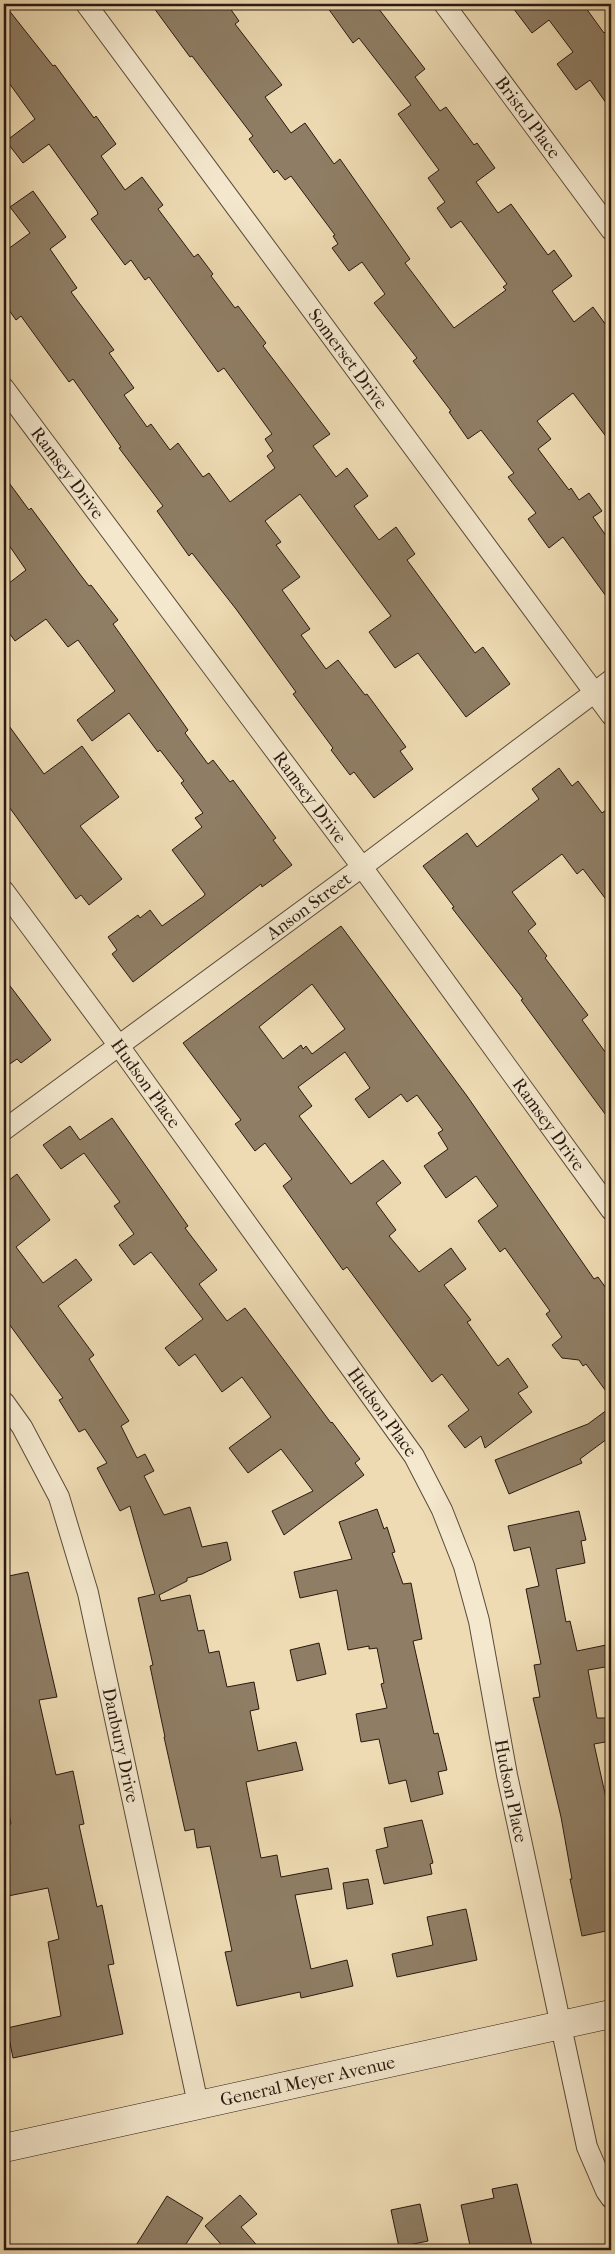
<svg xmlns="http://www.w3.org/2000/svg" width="615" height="2254" font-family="'IM FELL French Canon',serif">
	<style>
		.building { fill: #8f7e65; stroke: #291910; fill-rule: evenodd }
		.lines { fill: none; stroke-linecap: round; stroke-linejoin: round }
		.street-casing { stroke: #5a4a39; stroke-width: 22 }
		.secondary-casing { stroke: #291910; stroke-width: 29 }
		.street { stroke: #f4e8ce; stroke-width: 20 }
		.secondary { stroke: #f4e8ce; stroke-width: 28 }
		.labels { text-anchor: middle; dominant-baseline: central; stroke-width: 4.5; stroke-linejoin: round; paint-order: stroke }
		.street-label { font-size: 18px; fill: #291910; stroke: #f4e8ce }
	</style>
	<rect width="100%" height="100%" fill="#eedbb3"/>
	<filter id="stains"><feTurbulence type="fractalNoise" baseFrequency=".004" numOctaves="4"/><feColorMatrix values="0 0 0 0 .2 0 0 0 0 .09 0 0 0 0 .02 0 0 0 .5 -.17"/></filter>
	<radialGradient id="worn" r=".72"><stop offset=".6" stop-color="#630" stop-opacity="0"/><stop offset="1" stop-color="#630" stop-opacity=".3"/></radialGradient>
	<!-- building -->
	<path class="building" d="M4,4l49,62 2,-1 39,53 2,-2 20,28 -15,12 24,34 17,-13 21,28 -5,4 36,48 4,-3 15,20 -2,2 24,32 3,-2 28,37 -3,3 67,88 -17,12 23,31 11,-9 21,28 -14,10 25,34 17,-13 19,27 -8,6 68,93 8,-6 27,37 -44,33 -48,-64 -23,15 -26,-36 22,-16 -91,-122 -35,27 16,21 -5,3 24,32 -18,13 28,39 -9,6 25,34 12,-9 27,35 2,-1 39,53 -6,4 13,18 -39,29 -20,-26 -4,3 -19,-25 2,-2 -40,-54 3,-2 -60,-83 -44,-56 -3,3 -32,-45 6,-5 -44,-58 2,-1 -48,-68 -4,3 -48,-66 -5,4 -12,-17v-51l26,-19 -20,-26 23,-16 33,46 -16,12 27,39 -6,4 43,58 -5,3 25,35 -10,7 23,32 4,-3 19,26 8,-7 25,34 6,-4 21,29 45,-34 -8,-12 6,-5 -8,-12 7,-5 -48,-66 -6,4 -69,-95 -4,3 -14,-20 -6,5 -34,-46 7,-5 -1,-3 -48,-67 -26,19 -17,-22 29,-22 -31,-43z
		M151,4h76l12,17 -4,3 47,61 -17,12 26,36 14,-10 29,41 6,-5 70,100 -5,4 49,65 52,-38 -3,-3 4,-3 -46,-63 -10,7 -14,-20 8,-6 -17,-24 11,-8 -41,-56 13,-9 -52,-67 -6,5 -28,-39h50l50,65 -10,8 25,34 6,-4 28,38 3,-2 18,25 -19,14 22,31 13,-9 37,51 6,-5 18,26 -20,15 22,31 19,-15 18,25v111l-38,-50 -36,28 14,18 -13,10 31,41 2,-2 8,12 10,-7 13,18 -9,6 18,26v60l-48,-66 -14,11 -21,-29 8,-6 -28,-36 6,-4 -33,-43 -13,9 -19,-27 2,-1 -38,-50 4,-3 -43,-55 11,-9 -23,-32 -13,9 -17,-23 6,-4 -5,-8 2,-1 -44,-59 -6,4 -8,-10 -3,3 -25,-34 4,-3 -61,-80 -2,1z
		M510,4h73l21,29 7,-6v83l-21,-30 -14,10 -19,-26 16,-12 -24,-32 -17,13z
		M4,476l25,34 2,-2 48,65 10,13 2,-1 27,35 -5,4 75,106 -3,3 23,31 5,-4 17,22 3,-2 43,58 -3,2 19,25 -30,22 -1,-3 -128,98 -21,-28 5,-4 -9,-13 30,-22 2,3 10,-8 12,16 42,-30 1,-2 -33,-44 30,-23 -7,-9 8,-5 -22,-30 3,-2 -24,-31 -2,2 -29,-39 -37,28 -15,-21 38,-29 -37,-51 -10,7 -22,-28 -31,22 -11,-15v-39l22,-17 -22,-32z
		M4,719l40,55 38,-28 37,51 -39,29 42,53 -33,26 -8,-10 -5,4 -72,-99z
		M559,768l13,18 6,-5 24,32 9,-7v100l-28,-37 -6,5 -15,-20 -50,38 24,32 -8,7 19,25 -2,2 43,57 -6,5 29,40v62l-90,-122 2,-1 -71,-91 2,-1 -31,-41 44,-33 10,14 62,-48 -7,-10z
		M341,926l126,170 127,183 4,-2 13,18v103l-25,-34 -3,2 -4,-6 -17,-2 -10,-13 10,-8 -16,-23 4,-3 -45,-63 -5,4 -22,-31 20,-15 -22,-30 -30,22 -22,-32 24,-17 -10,-16 5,-3 -26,-35 -10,7 -6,-8 -32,24 -14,-19 15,-11 -25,-36 -47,35 14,19 -13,10 52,68 32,-24 18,23 -25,20 20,27 -7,6 30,36 32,-24 15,21 -22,16 27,35 -4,2 31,44 10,-8 20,29 -10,6 14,19 -47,36 -4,-12 -16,12 -17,-22 21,-16 -27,-36 -10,8 -85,-115 -4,3 -60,-84 9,-7 -27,-36 -10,8 -20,-27 6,-4 -58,-77zM312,984l33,45 -33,25 -6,-8 -3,3 -2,-4 -18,14 -24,-32z
		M4,978l47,62 -30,23 -4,-4 -13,9z
		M112,1118l76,108 -3,2 32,42 -18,14 28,37 18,-13 86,115 1,-1 28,37 -5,4 9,12 -80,60 -12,-24 41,-20 -32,-42 -33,24 -19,-25 42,-31 -29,-40 -20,15 -27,-38 -16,12 -14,-18 38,-29 -52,-67 -17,13 -15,-20 15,-11 -20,-28 6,-4 -36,-49 -23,16 -18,-24 27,-19 10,14z
		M17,1174l33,46 -34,27 27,36 33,-24 16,21 -34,26 36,49 -5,4 40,62 -8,5 16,32 8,-4 9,17 -10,5 20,39 26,-8 12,40 25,-5 4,18 -29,14 -15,4v3l-28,14 2,6 29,-6 8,36 6,-1 5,23 10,-2 8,36 27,-5 5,27 -9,2 8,40 38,-9 7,28 -57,12 15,76 16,-3 4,22 47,-9 4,21 -37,6 16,74 36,-9 6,26 -52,12 -1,-6 -63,14 -12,-54 7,-1 -22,-105 -13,2 -3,-19 -9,2 -21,-94h1l-15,-71 3,-1 -15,-67 17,-4 -25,-88 -10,5 -23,-43 10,-5 -22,-34 -6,3 -20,-32 4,-2 -59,-81v-133z
		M611,1407v29l-31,23 2,4 -73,31 -14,-34 93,-36z
		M377,1509l7,20 3,-2 8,25 -3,1 11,31 8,-1 11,56 -9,2 21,93 4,-1 9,37 -9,2 5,22 -32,8 -5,-22 -17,4 -10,-45 -18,3 -5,-28 31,-6 -6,-24 3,-1 -7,-35 -8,1v-3l-21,4 -11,-60 -37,8 -6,-26 58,-13 -13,-37z
		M579,1511l7,29 -5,1 4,22 -29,6 10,53 4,-1 7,30 34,-7v22l-23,4 9,48h14v23l-17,3 14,63h3v123l-29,6 -12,-57h2l-11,-62 -28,-119 7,-1 -6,-32 7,-1 -15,-75 13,-3 -9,-39 -16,4 -6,-25z
		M28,1572l29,125 -18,3 17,75 17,-4 11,53 -5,1 18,82 5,-2 12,59 -6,1 15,69 -110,24 -6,-30 54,-12 -13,-74 11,-3 -11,-51 -40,8 -4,-21v-49l7,-2 -7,-33v-214z
		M319,1643l7,31 -29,7 -7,-31z
		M422,1820l11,43 -3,1 2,10 -48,10 -8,-34 12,-3 -4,-19z
		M368,1879l5,25 -26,5 -4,-26z
		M466,1909l11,51 -80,17 -5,-23 41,-9 -6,-28z
		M517,2184l16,66h-62l-10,-45 33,-7 -2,-9z
		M240,2195l17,19 -16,13 20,23h-35l-21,-24z
		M167,2196l36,22 -21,32h-49z
		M420,2204l8,37 -29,6 -8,-37z"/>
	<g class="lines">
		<!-- street casing -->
		<g class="street-casing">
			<g id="street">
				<path id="s1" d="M86,4l525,711"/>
				<path id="s2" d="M444,4l167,226"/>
				<path id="s3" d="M4,388l358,479 249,343"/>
				<path id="s4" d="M4,891l115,155 295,410 28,54 22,56 15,55 28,154 80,372 19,44 5,7"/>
				<path id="s5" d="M4,1130l358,-263 249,-187"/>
				<path id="s6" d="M4,1402l18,25 37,70 29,96 110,511"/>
			</g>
		</g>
		<!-- secondary casing -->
		<g class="secondary-casing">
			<g id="secondary">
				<path id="s7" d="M4,2148l607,-134"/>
			</g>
		</g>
		<!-- street -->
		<use href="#street" class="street"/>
		<!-- secondary -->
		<use href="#secondary" class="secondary"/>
	</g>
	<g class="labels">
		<!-- street labels -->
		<g class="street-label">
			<text stroke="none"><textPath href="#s2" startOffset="141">Bristol Place</textPath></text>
			<text stroke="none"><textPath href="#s1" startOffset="441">Somerset Drive</textPath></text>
			<text stroke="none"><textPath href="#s3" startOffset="106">Ramsey Drive</textPath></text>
			<text stroke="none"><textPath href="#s3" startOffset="511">Ramsey Drive</textPath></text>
			<text stroke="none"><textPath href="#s5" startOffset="378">Anson Street</textPath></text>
			<text stroke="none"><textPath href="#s4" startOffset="239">Hudson Place</textPath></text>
			<text stroke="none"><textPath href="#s3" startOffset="916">Ramsey Drive</textPath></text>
			<text stroke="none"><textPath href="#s4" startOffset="644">Hudson Place</textPath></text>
			<text stroke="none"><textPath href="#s6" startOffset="366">Danbury Drive</textPath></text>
			<text stroke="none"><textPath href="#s4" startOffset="1049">Hudson Place</textPath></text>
			<text stroke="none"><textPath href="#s7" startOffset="311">General Meyer Avenue</textPath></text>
		</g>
	</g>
	<!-- margin -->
	<rect width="615" height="2254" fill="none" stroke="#eedbb3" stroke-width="20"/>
	<rect x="5" y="5" width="605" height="2244" fill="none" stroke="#291910" stroke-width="2.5"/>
	<rect x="10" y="10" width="595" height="2234" fill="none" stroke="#291910"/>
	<rect width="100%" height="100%" filter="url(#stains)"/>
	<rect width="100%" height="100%" fill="url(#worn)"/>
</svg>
